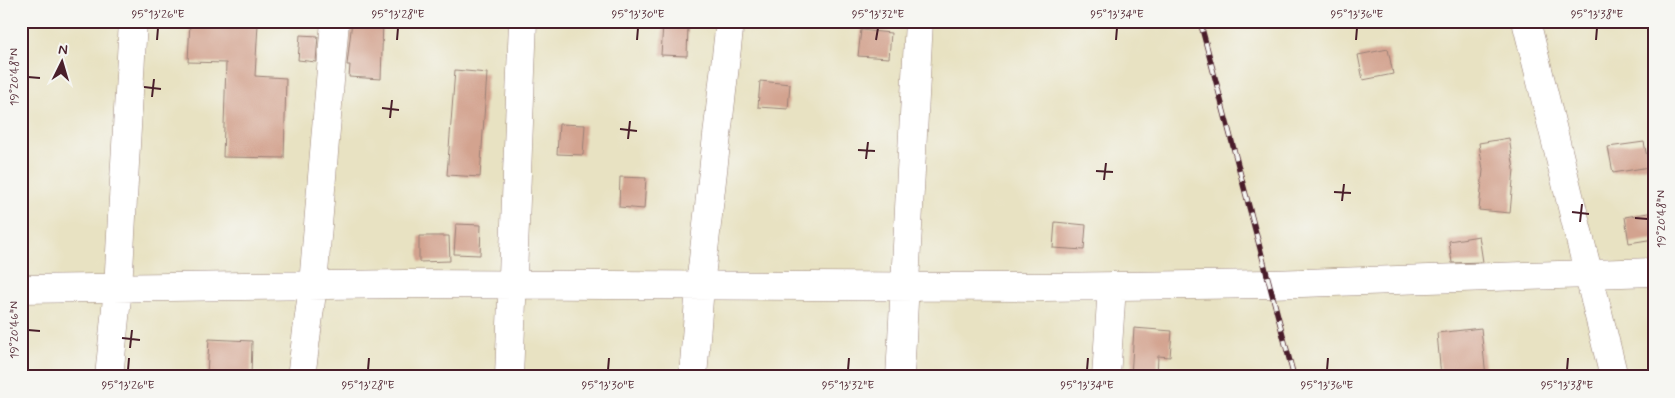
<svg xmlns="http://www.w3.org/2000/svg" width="1675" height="398" font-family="Mynerve,sans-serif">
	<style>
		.building { fill: #d3a38f }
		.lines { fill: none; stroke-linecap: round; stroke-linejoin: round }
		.minor-casing { stroke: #998076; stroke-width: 29 }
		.minor { stroke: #fff; stroke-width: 28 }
		.rail-casing { stroke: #4a1f2b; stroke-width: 5.5 }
		.rail { stroke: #f6f6f2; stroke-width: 4; stroke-dasharray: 11; stroke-linecap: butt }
		.ticks { fill: none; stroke: #4a1f2b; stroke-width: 2 }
		.neatline { fill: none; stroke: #4a1f2b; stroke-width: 2 }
		.ticks-label { font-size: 12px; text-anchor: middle; fill: #4a1f2b }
	</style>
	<rect width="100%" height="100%" fill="#f6f6f2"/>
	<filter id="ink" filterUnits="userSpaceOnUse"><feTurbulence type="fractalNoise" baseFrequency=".02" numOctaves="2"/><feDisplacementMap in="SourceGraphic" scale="10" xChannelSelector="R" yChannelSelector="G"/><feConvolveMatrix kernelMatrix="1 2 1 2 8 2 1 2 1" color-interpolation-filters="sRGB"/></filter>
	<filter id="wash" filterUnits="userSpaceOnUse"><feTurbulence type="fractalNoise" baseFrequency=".0096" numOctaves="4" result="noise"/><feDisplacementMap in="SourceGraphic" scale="20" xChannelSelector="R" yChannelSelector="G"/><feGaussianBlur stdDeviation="1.12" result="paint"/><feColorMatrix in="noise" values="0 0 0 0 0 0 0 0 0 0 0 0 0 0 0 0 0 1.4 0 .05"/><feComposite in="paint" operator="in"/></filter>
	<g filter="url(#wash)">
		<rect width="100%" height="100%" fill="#e8e2c2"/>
		<g id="blocks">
			<!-- building -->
			<path class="building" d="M190,21l68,3 -3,52 31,2 -2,80 -61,-1 3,-94 -38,-1z
				M352,21h31l-2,58 -32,-2 1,-12h-3z
				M663,24l25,2 -1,30 -26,-1z
				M861,30l30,3 -2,25 -31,-2z
				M300,35l18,1 -2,26 -18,-2z
				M1388,49l5,25 -30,6 -5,-25z
				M455,70l32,3 -7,104 -33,-2z
				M760,81l30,3 -2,25 -30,-2z
				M559,124l26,1 -2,30 -26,-1z
				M1509,138l5,31 -4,44 -31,-3 4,-40 -4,-27z
				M1644,142l5,25 -36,6 -5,-26z
				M620,177l26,1 -2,31 -25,-2z
				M1654,212v27l-25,4 -4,-26z
				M1055,222l31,3 -2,25 -31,-2z
				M456,224l25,1 -1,30 -26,-1z
				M419,236h30l1,25 -31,1z
				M1479,236l4,26 -31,1 -3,-22z
				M1134,328l38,3 -2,26 -12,-1 -1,21h-26z
				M1481,328l5,49h-45l-4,-44z
				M209,339l43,2 -1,36 -44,-2z"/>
		</g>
	</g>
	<g filter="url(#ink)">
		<use href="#blocks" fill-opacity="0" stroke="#998076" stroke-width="1"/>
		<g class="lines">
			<!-- minor casing -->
			<g class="minor-casing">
				<path id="minor" d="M1526,21l88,356
					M21,289l384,-5 638,3 227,-3 384,-12
					M109,377l9,-89 15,-267
					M301,377l12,-92 22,-264
					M509,377l14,-356
					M693,377l7,-91 30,-265
					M900,377l19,-356
					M1106,377l6,-91"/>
			</g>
			<!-- minor -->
			<use href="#minor" class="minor"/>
			<!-- rail casing -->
			<g class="rail-casing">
				<path id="rail" d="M1200,21l94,356"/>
			</g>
			<!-- rail -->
			<use href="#rail" class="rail"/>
		</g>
	</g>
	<!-- ticks -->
	<path class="ticks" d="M157,40l1,-12M397,40l1,-12M637,40l1,-12M876,40l2,-12M1116,40l1,-12M1356,40l1,-12M1596,40l1,-12M28,77l12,1M144,87l17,2M152,97l2,-18M382,108l17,2M390,118l2,-18M620,129l17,2M628,139l2,-18M858,150l17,1M866,159l2,-17M1096,171l17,1M1104,180l2,-17M1334,192l17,1M1342,201l2,-17M1572,212l17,2M1635,218l13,1M1580,222l2,-18M28,330l12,1M122,338l18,2M130,348l2,-18M128,370l1,-12M368,370l1,-12M608,370l1,-12M848,370l1,-12M1087,370l1,-12M1327,370l1,-12M1567,370l1,-12"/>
	<!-- margin -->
	<rect width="1675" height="398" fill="none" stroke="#f6f6f2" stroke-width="55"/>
	<!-- north arrow -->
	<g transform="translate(62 62) rotate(5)" stroke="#f6f6f2" stroke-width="4" paint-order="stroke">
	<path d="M0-4L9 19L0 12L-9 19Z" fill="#4a1f2b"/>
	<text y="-8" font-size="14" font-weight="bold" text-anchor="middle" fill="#4a1f2b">N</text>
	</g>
	<rect x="28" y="28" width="1620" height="342" class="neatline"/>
	<g class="ticks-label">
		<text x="158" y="18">95°13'26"E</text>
		<text x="398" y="18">95°13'28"E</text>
		<text x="638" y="18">95°13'30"E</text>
		<text x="878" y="18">95°13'32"E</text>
		<text x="1117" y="18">95°13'34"E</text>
		<text x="1357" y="18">95°13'36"E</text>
		<text x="1597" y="18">95°13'38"E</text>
		<text transform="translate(14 77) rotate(-90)" y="4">19°20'48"N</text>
		<text transform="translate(1661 219) rotate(-90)" y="4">19°20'48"N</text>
		<text transform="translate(14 330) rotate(-90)" y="4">19°20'46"N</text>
		<text x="128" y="389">95°13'26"E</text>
		<text x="368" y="389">95°13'28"E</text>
		<text x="608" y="389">95°13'30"E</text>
		<text x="848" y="389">95°13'32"E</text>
		<text x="1087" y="389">95°13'34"E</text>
		<text x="1327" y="389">95°13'36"E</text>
		<text x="1567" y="389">95°13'38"E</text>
	</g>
</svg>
